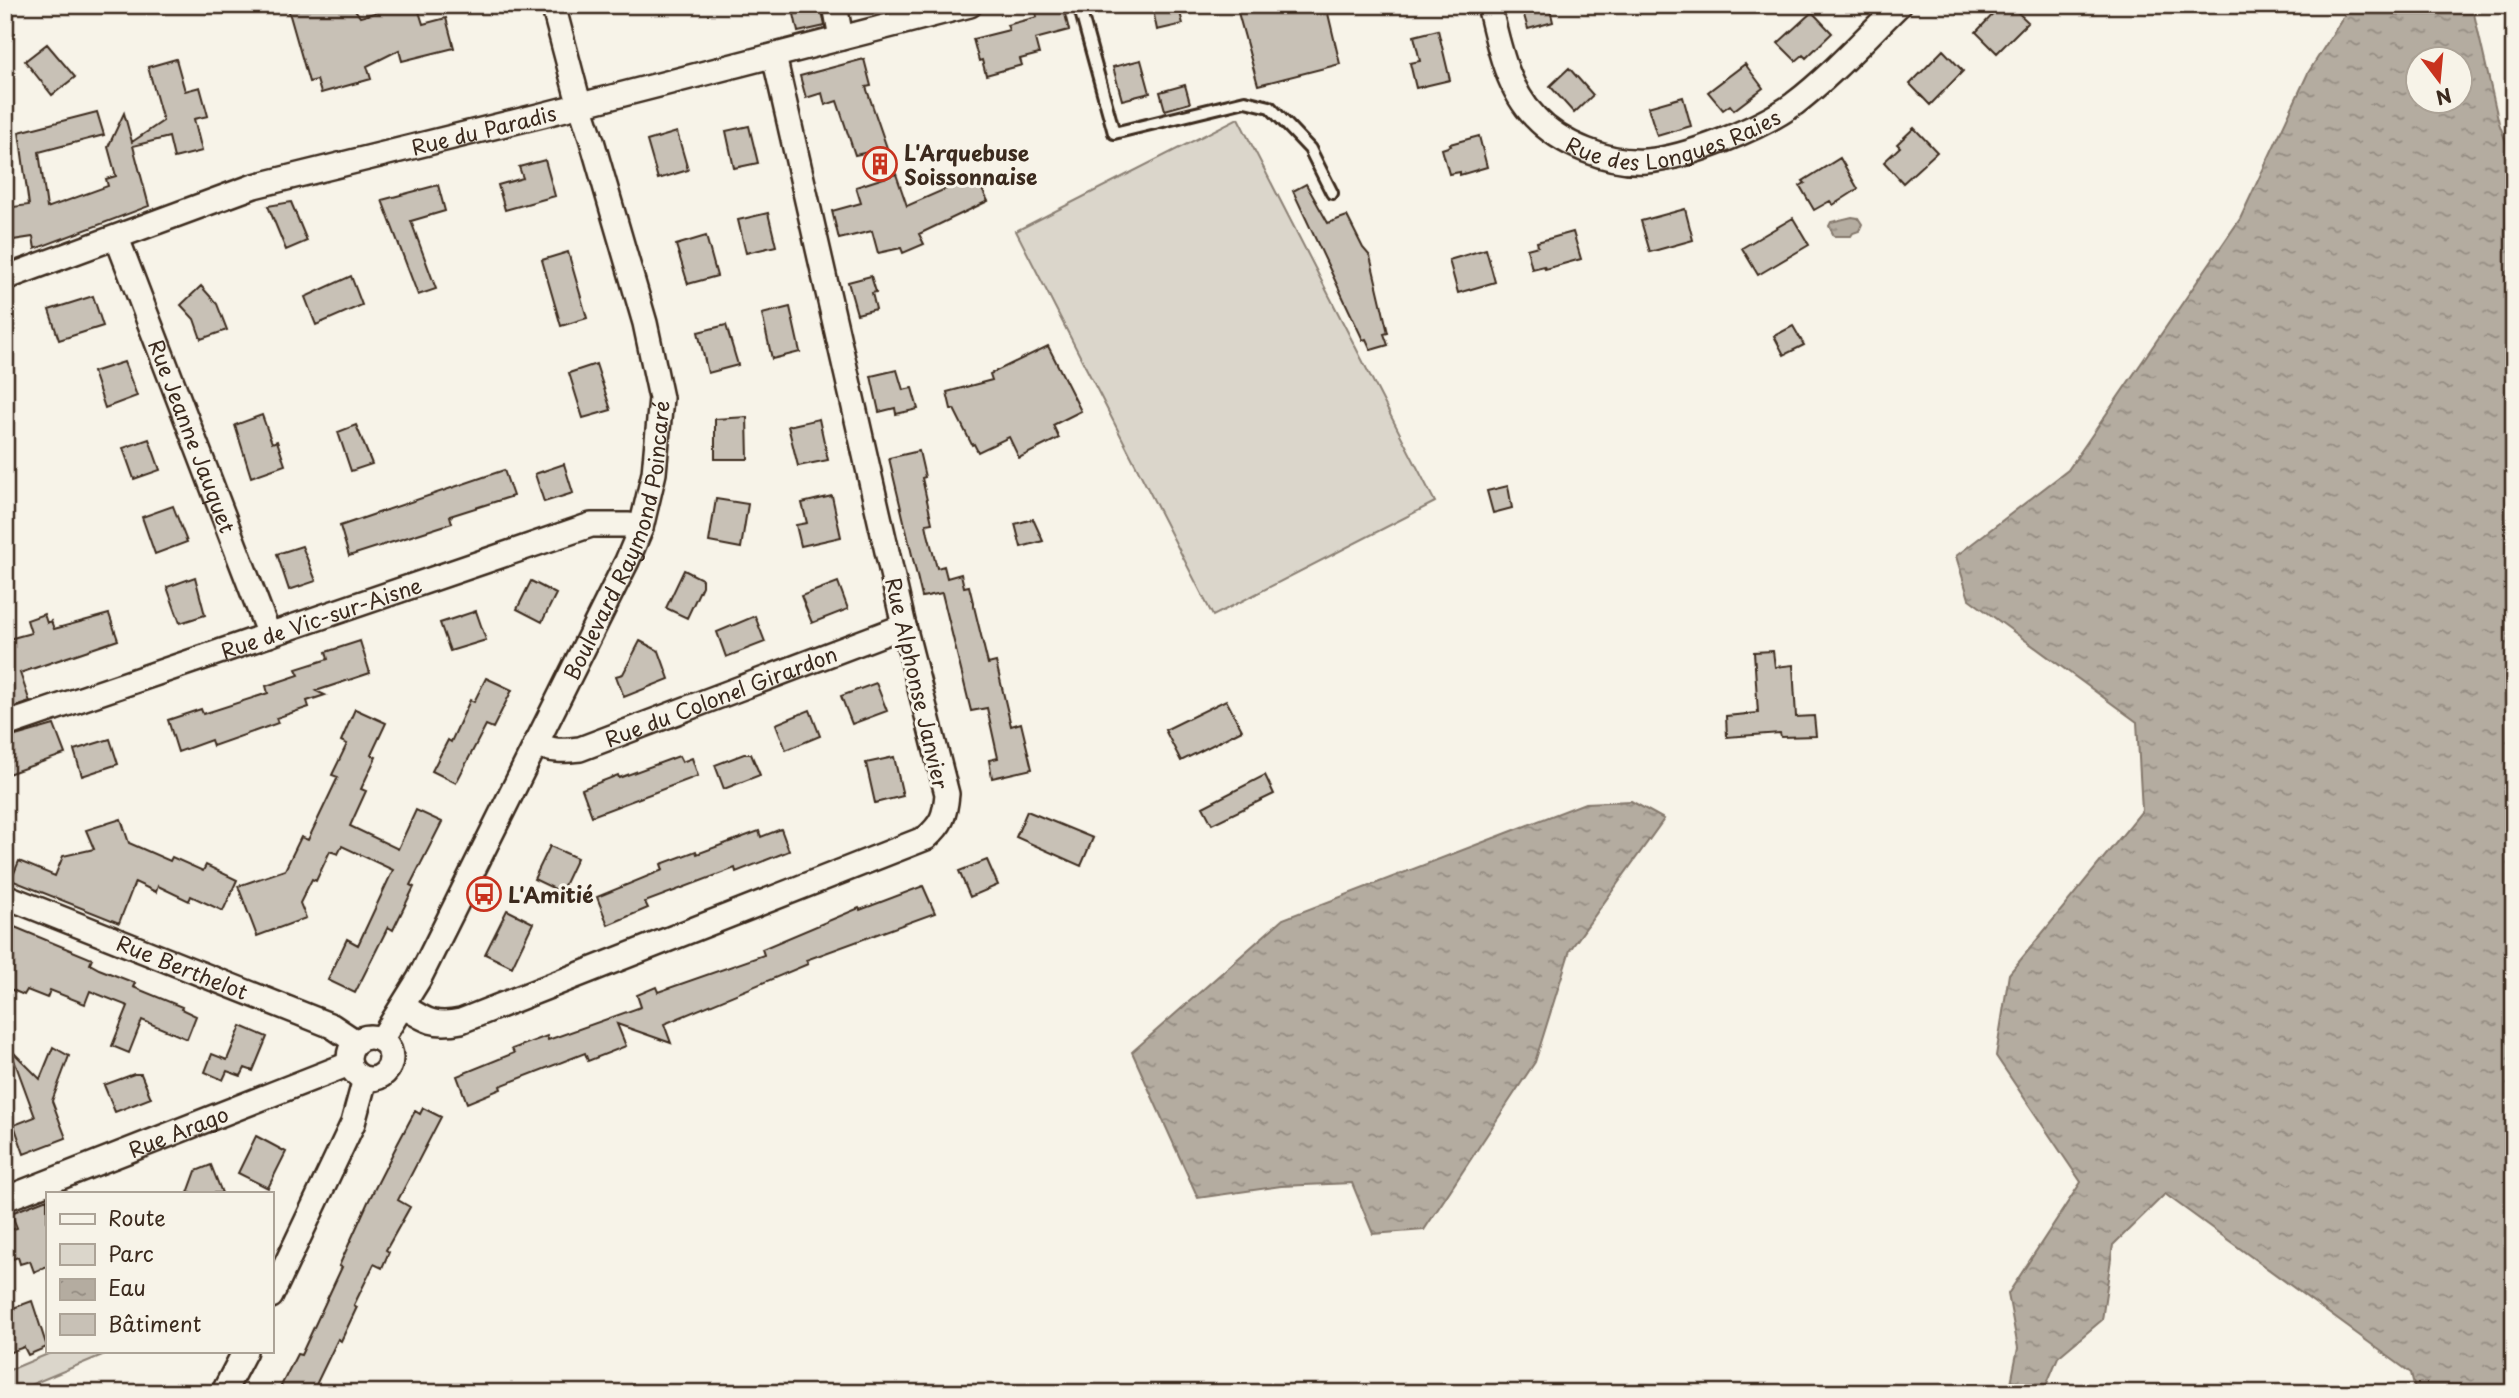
<svg xmlns="http://www.w3.org/2000/svg" width="2519" height="1398" font-family="'Playpen Sans',sans-serif">
	<style>
		.green { fill: #dbd6cb; stroke: #8b8074; stroke-width: 2 }
		.water { fill: url(#water-ripples); stroke: #84786c; stroke-width: 2; fill-rule: evenodd }
		.building { fill: #c8c1b6; stroke: #3b2a1e; stroke-width: 2 }
		.lines { fill: none; stroke-linecap: round; stroke-linejoin: round }
		.service-casing { stroke: #3b2a1e; stroke-width: 16 }
		.minor-casing { stroke: #3b2a1e; stroke-width: 28 }
		.service { stroke: #f7f3e8; stroke-width: 10 }
		.minor { stroke: #f7f3e8; stroke-width: 23 }
		.labels { text-anchor: middle; dominant-baseline: central; stroke-width: 6; stroke-linejoin: round; paint-order: stroke }
		.street-label { font-size: 21px; fill: #3b2a1e; stroke: #f7f3e8 }
		.poi-label { font-size: 21px; font-weight: bold; fill: #3b2a1e; stroke: #f7f3e8; text-anchor: start }
	</style>
	<defs>
		<pattern id="water-ripples" width="26" height="14" patternUnits="userSpaceOnUse" patternTransform="scale(1.75)"><rect width="26" height="14" fill="#b4aca0"/><path d="M2 4q2-2 4 0t4 0M15 11q2-2 4 0t4 0" fill="none" stroke="#948c82"/></pattern>
	</defs>
	<rect width="100%" height="100%" fill="#f7f3e8"/>
	<filter id="ink" filterUnits="userSpaceOnUse"><feTurbulence type="fractalNoise" baseFrequency=".0143" numOctaves="2"/><feDisplacementMap in="SourceGraphic" scale="14" xChannelSelector="R" yChannelSelector="G"/><feConvolveMatrix kernelMatrix="1 2 1 2 8 2 1 2 1" color-interpolation-filters="sRGB"/></filter>
	<g filter="url(#ink)">
		<!-- green -->
		<path class="green" d="M1238,118l197,384 -222,114 -197,-385z
			M55,1351h57l-101,42h-6v-21z"/>
		<!-- water -->
		<path class="water" d="M2351,5h121l27,118 15,41v1229h-98l-5,-20 -246,-179 -52,51 -11,75 -44,37 -15,36h-34l9,-45 -10,-54 73,-112 -85,-126 13,-82 133,-163 -5,-89 -168,-123 -13,-43 112,-86 172,-251 68,-146zM2418,60h42v42h-42z
			M1852,217l6,1 4,6 -3,7 -6,2 -2,3h-17l-5,-10 2,-4z
			M1631,801l33,18 -94,131 -35,112 -111,168 -51,4 -21,-51 -71,3 -83,12 -66,-146 151,-133 302,-116z"/>
		<!-- building -->
		<path class="building" d="M287,5h65l8,12 42,-12h15l6,19 23,-6 8,30 -52,13 -3,-11 -32,16 4,13 -50,14 -4,-13 -8,2z
			M792,5h29l4,21 -27,6z
			M1152,5h26l5,19 -26,6z
			M1236,5h90l14,59 -82,21z
			M1521,5h28l4,17 -25,7z
			M2002,5h8l18,17 -31,31 -21,-21z
			M1063,6l6,24 -34,9 4,15 -19,5 2,6 -36,10 -4,-15 -3,1 -6,-22 36,-9 -2,-5 30,-8 -1,-4z
			M1812,12l20,21 -26,25 -3,-3 -7,6 -18,-18z
			M1438,30l12,50 -34,8 -6,-25 10,-2 -6,-25z
			M47,44l28,33 -23,18 -27,-34z
			M1943,50l20,21 -33,34 -20,-21z
			M176,59l9,32 15,-4 8,29 -14,3 8,32 -28,7 -5,-21 -36,9 16,60 -114,43 -2,-12 -20,3 -1,-7 -5,1 -2,-26 24,-3 -10,-73 78,-20 7,23 -65,17 8,56 61,-22 -2,-7 10,-3 -8,-29 16,-34 8,29 31,-21 -15,-54z
			M864,59l7,27 -5,1 21,61 -32,7 -18,-54 -12,4 -3,-12 -16,5 -6,-22z
			M1141,60l9,33 -28,7 -9,-33z
			M1745,64l18,24 -29,22 -4,-5 -7,5 -15,-18z
			M1569,68l24,27 -19,18 -24,-27z
			M1185,85l5,18 -25,7 -5,-18z
			M1683,97l8,29 -34,10 -9,-29z
			M749,126l9,37 -24,5 -8,-37z
			M1914,128l23,24 -34,31 -19,-21 16,-15 -3,-3z
			M677,132l11,38 -30,9 -11,-38z
			M1479,136l8,31 -27,8v-3l-11,2 -7,-25 9,-3 -1,-2z
			M1840,158l18,31 -25,16 -3,-4 -16,9 -14,-24 5,-3 -2,-2z
			M545,160l10,36 -50,14 -7,-25 25,-7 -4,-11z
			M896,174l11,32 68,-30 13,25 -69,33 5,10 -21,9 -2,-5 -23,5 -6,-22 -33,8 -7,-28 29,-8 -5,-16z
			M1306,184l22,39 19,-7 16,32 7,8 18,77 -4,1 4,11 -17,5 -5,-11 -3,1 -70,-149z
			M438,185l7,26 -34,10 25,68 -18,6 -36,-95z
			M291,202l16,39 -21,9 -18,-44z
			M1685,209l8,31 -43,12 -9,-31z
			M768,213l8,33 -30,7 -8,-33z
			M1793,218l16,27 -51,30 -16,-27z
			M1573,232l8,27 -36,10 -1,-3 -12,3 -5,-20 11,-3 -1,-4z
			M706,236l11,40 -29,8 -12,-39z
			M1486,249l9,33 -37,11 -9,-33z
			M568,252l19,66 -26,8 -19,-66z
			M351,276l11,29 -46,20 -11,-28z
			M871,276l5,16 -4,1 4,16 -19,5 -9,-32z
			M201,286l16,18 10,26 -26,9 -7,-20 -13,-14z
			M93,296l10,30 -44,14 -10,-30z
			M790,307l10,45 -28,7 -10,-45z
			M726,325l12,40 -30,8 -10,-41z
			M1793,326l11,19 -20,10 -10,-19z
			M1048,346l33,65 -28,14 6,13 -40,20 -10,-21 -31,15 -4,-8 -2,1 -18,-36h-3l-4,-17 45,-12 -2,-6z
			M124,362l13,34 -32,12 -12,-36z
			M596,364l15,46 -28,8 -14,-45z
			M897,370l6,20 9,-2 6,21 -22,5 -1,-6 -16,4 -8,-36z
			M262,415l10,28 5,-2 8,24 -34,12 -16,-52z
			M747,417l1,42h-33v-40z
			M819,419l9,41 -30,6 -10,-40z
			M356,425l16,39 -21,7 -13,-39z
			M149,439l11,31 -26,9 -11,-31z
			M919,451l6,26 -3,1 10,45 -6,1 2,10 9,34 7,-2 3,12 14,-4 3,13 5,-1 19,78 8,-2 15,64 10,-3 11,46 -40,9 -3,-18 9,-2 -11,-50 -16,3 -29,-118 -20,4 -33,-139z
			M564,464l9,29 -29,9 -9,-28z
			M504,470l9,26 -63,20 2,7 -103,33 -9,-30z
			M1508,486l4,22 -19,5 -6,-22z
			M832,496l9,41 -40,9 -5,-21 11,-2 -5,-20z
			M716,499l32,5 -7,44 -32,-6z
			M173,506l14,36 -32,12 -13,-37z
			M1033,519l10,22 -22,6 -6,-23z
			M302,546l14,35 -27,9 -12,-36z
			M684,570l18,9v7l-15,32 -21,-10z
			M195,577l10,38 -25,8 -13,-36z
			M531,581l25,13 -14,28 -25,-13z
			M838,582l10,27 -36,14 -11,-27z
			M476,611l10,29 -36,11 -10,-28z
			M44,614l3,9 4,-2 3,8 55,-15 9,26 -98,33 10,29 -25,8v-70l26,-7 -4,-13z
			M755,616l10,26 -39,15 -9,-25z
			M360,641l10,32 -54,18 9,4 -18,6 2,6 -33,11 2,5 -65,23 -2,-6 -33,12 -10,-32 33,-11 2,5 65,-21 -2,-7 33,-11 -3,-6 32,-10 -2,-7z
			M640,641l19,10 10,28 -45,18 -8,-21 7,-2z
			M1773,651l2,16 18,-2 3,52 18,-1 2,20 -35,1 -1,-4 -53,4 -1,-21 32,-3 -4,-61z
			M486,678l26,12 -19,38 -7,-3 -30,58 -24,-12 16,-31 3,2 19,-42 4,2z
			M876,683l11,28 -35,13 -11,-28z
			M1226,700l16,30 -61,31 -16,-31z
			M355,709l31,14 -15,32 5,2 -15,32 5,2 -16,35 48,23 18,-39 26,12 -32,63 4,2 -21,43 -5,-3 -33,66 -27,-13 19,-41 11,6 35,-75 -51,-24 -4,8 -8,-3 -14,30 -4,-2 -12,24 6,15 -49,18 -19,-50 47,-16 16,-33 7,3 30,-63 -6,-2 15,-31 -6,-3z
			M810,710l10,26 -34,14 -10,-26z
			M54,725l11,29 -60,21v-36z
			M110,739l8,25 -36,12 -8,-26z
			M744,754h7l9,21 -36,14 -9,-24z
			M679,756l3,6 10,-4 6,18 -106,40 -10,-27 36,-14 1,3z
			M894,757l9,39 -28,7 -9,-40z
			M1265,775l9,19 -62,30 -9,-17z
			M1027,811l66,27 -12,28 -65,-29z
			M121,819l8,24 41,18 2,-4 31,14 3,-6 31,15 -14,31 -32,-15 -2,5 -31,-15 -2,6 -21,-10 -16,41 -108,-43 8,-19 36,15 8,-20 31,-7 -8,-19z
			M781,829l8,22 -53,21 -1,-4 -90,34 3,6 -40,17 -11,-28 66,-27 -2,-6 35,-13 1,3 62,-23 2,6z
			M550,846l27,12 -16,34 -27,-13z
			M987,860l11,25 -28,12 -11,-26z
			M923,886l12,27 -129,47 2,4 -144,60 7,19 -54,-19 9,22 -38,15 -3,-8 -85,33 1,3 -34,14 -10,-27 57,-23 -2,-4 35,-13 1,4 93,-33 -4,-12 19,-8 2,5 106,-37 -2,-6 97,-41 1,2z
			M507,910l26,13 -21,44 -27,-13z
			M5,923l87,36 -2,5 9,5 36,14 -2,4 49,20 -1,2 15,7 -9,23 -45,-19 -13,33 -17,-7 16,-40 -38,-15 -5,13 -35,-14 -3,8 -20,-8 -3,5 -19,-8z
			M241,1026l26,11 -14,34 -8,-3 -4,8 -14,-5 -4,9 -18,-8 7,-18 15,6z
			M53,1047l16,9 -17,45 14,37 -42,16 -10,-29 21,-8 -25,-68 30,30z
			M134,1074h7l10,24 -36,14 -11,-27z
			M423,1108l18,9 -43,83 12,7 -24,43 3,2 -7,16 -8,-4 -20,41 3,2 -16,34 -3,-2 -26,54h-22l-10,-5 17,-34 4,1 41,-88 -3,-1 29,-64 29,-57 18,-34 5,3z
			M256,1136l30,16 -18,36 -30,-15z
			M211,1165l11,28h-34l8,-22z
			M47,1199v67l-13,6 -4,-11 -10,3 -2,-7 -8,3 -1,-3 -4,2v-27l12,-4 -6,-15z
			M32,1301l15,46 -19,8 -4,-8 -19,7v-43z"/>
		<g class="lines">
			<!-- service casing -->
			<g class="service-casing">
				<path id="service" d="M1079,5l35,128 131,-32 25,6 40,42 22,44"/>
			</g>
			<!-- minor casing -->
			<g class="minor-casing">
				<g id="minor">
					<path d="M835,5l6,33"/>
					<path id="s1" d="M1489,5c9,38 18,84 46,112 25,27 74,47 111,44 41,-3 115,-33 148,-57 38,-29 71,-66 105,-99"/>
					<path id="s2" d="M117,238l152,397"/>
					<path id="s3" d="M5,278l249,-92 288,-71 428,-110"/>
					<path id="s4" d="M5,725l586,-200h38l12,3"/>
					<path id="s5" d="M536,743c14,9 28,8 44,6l324,-123"/>
					<path id="s6" d="M5,896l327,130 24,16"/>
					<path d="M403,1006c22,14 31,21 58,15l465,-183c16,-14 19,-22 21,-44l-43,-168 -130,-570"/>
					<circle cx="370" cy="1058" r="21"/>
					<path id="s7" d="M381,1040l38,-61 208,-418 14,-33 13,-55 7,-75 -16,-75 -53,-182 -16,-49 -23,-87"/>
					<path id="s8" d="M5,1199l344,-135"/>
					<path d="M271,1296l82,-173 12,-44"/>
					<path d="M223,1393l22,-42"/>
				</g>
			</g>
			<!-- service -->
			<use href="#service" class="service"/>
			<!-- minor -->
			<use href="#minor" class="minor"/>
		</g>
	</g>
	<!-- icons -->
	<defs>
		<g id="building-ring" transform="scale(1.75)"><circle r="9.5" fill="#f7f3e8" stroke="#c8321e" stroke-width="1.5"/><path d="M-4-6H4V6H1V3H-1V6H-4ZM-2.5-4.3h1.7v1.8h-1.7ZM.8-4.3h1.7v1.8H.8ZM-2.5-1h1.7V.8h-1.7ZM.8-1h1.7V.8H.8Z" fill="#c8321e"/></g>
		<g id="bus-ring" transform="scale(1.75)"><circle r="9.5" fill="#f7f3e8" stroke="#c8321e" stroke-width="1.5"/><path d="M-5-6H5V4H4V6H2V4H-2V6H-4V4H-5ZM-3.5-4V0h7V-4ZM-3.5 1.2v1.5H-2V1.2ZM2 1.2v1.5H3.5V1.2Z" fill="#c8321e"/></g>
	</defs>
	<g fill-rule="evenodd">
		<use href="#building-ring" x="880" y="164"/>
		<use href="#bus-ring" x="484" y="894"/>
	</g>
	<g class="labels">
		<!-- street labels -->
		<g class="street-label">
			<text stroke="none"><textPath href="#s1" startOffset="275">Rue des Longues Raies</textPath></text>
			<text stroke="none"><textPath href="#s3" startOffset="502">Rue du Paradis</textPath></text>
			<text stroke="none"><textPath href="#s2" startOffset="212">Rue Jeanne Jauquet</textPath></text>
			<text stroke="none"><textPath href="#s7" startOffset="556">Boulevard Raymond Poincaré</textPath></text>
			<text stroke="none"><textPath href="#s4" startOffset="334">Rue de Vic-sur-Aisne</textPath></text>
			<text transform="translate(918 683) rotate(77)">Rue Alphonse Janvier</text>
			<text stroke="none"><textPath href="#s5" startOffset="196">Rue du Colonel Girardon</textPath></text>
			<text stroke="none"><textPath href="#s6" startOffset="191">Rue Berthelot</textPath></text>
			<text stroke="none"><textPath href="#s8" startOffset="186">Rue Arago</textPath></text>
		</g>
		<!-- poi labels -->
		<g class="poi-label">
			<text x="904" y="152">L'Arquebuse<tspan x="904" dy="24">Soissonnaise</tspan></text>
			<text x="508" y="894">L'Amitié</text>
		</g>
	</g>
	<!-- margin -->
	<rect width="2519" height="1398" fill="none" stroke="#f7f3e8" stroke-width="28"/>
	<rect x="14" y="14" width="2491" height="1370" fill="none" stroke="#3b2a1e" stroke-width="2.5" filter="url(#ink)"/>
	<!-- legend -->
	<rect x="46" y="1192" width="228" height="161" fill="#f7f3e8" stroke="#aca397" stroke-width="2"/>
	<rect x="60" y="1214" width="35" height="10" fill="#f7f3e8" stroke="#aca397" stroke-width="2"/>
	<text x="108" y="1226" font-size="21" fill="#3b2a1e">Route</text>
	<rect x="60" y="1244" width="35" height="21" fill="#dbd6cb" stroke="#aca397" stroke-width="2"/>
	<text x="108" y="1262" font-size="21" fill="#3b2a1e">Parc</text>
	<rect x="60" y="1279" width="35" height="21" fill="url(#water-ripples)" stroke="#aca397" stroke-width="2"/>
	<text x="108" y="1296" font-size="21" fill="#3b2a1e">Eau</text>
	<rect x="60" y="1314" width="35" height="21" fill="#c8c1b6" stroke="#aca397" stroke-width="2"/>
	<text x="108" y="1332" font-size="21" fill="#3b2a1e">Bâtiment</text>
	<!-- north arrow -->
	<g transform="translate(2439 80) rotate(164)"><circle r="33" fill="#f7f3e8" stroke="#aca397" stroke-width="2"/>
	<path d="M0-5L12 26L0 18L-12 26Z" fill="#c8321e"/>
	<text y="-10" font-size="19" font-weight="bold" text-anchor="middle" fill="#3b2a1e">N</text>
	</g>
</svg>
